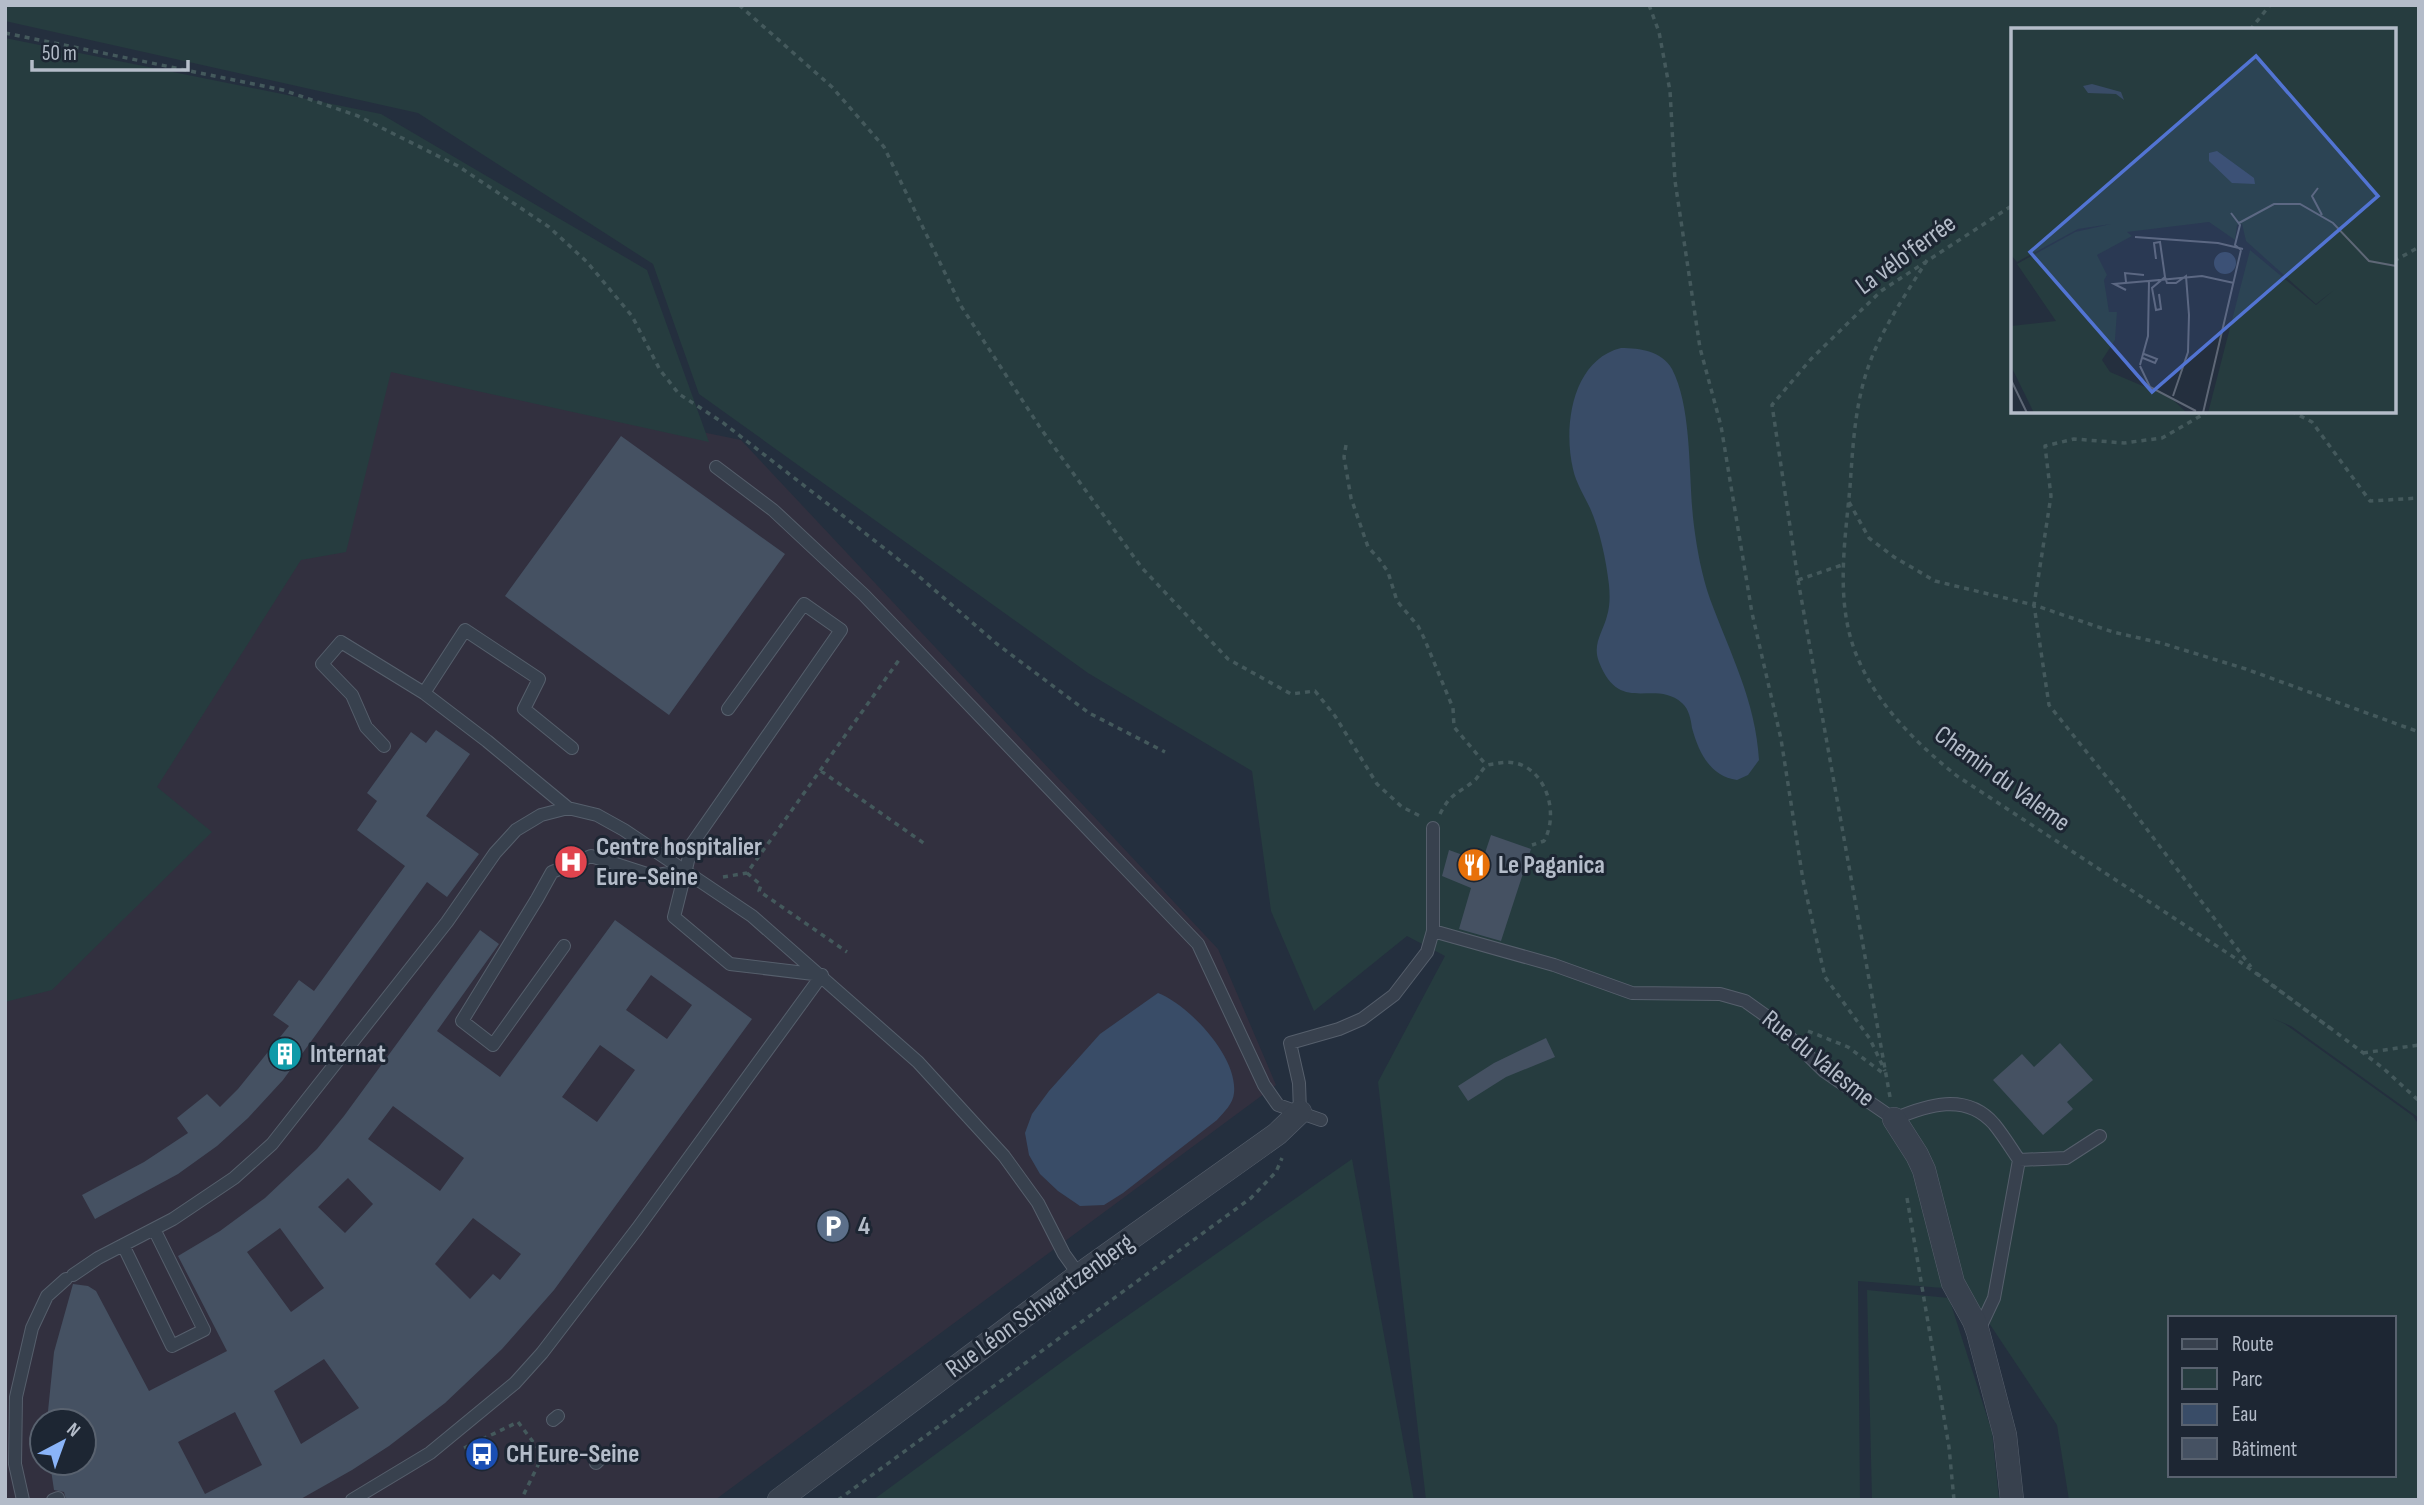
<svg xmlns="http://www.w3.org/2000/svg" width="2424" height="1505" font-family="'Sofia Sans Condensed',sans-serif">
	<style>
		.medical { fill: #32303f; fill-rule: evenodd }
		.green { fill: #263c3f; fill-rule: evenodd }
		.water { fill: #394c67 }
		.building { fill: #455162; fill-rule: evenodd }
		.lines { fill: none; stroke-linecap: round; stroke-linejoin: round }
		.service-casing { stroke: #565f6c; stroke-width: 14 }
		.minor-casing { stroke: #565f6c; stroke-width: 24 }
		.path { stroke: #44595c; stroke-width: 3.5; stroke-dasharray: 5 5; stroke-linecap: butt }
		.service { stroke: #38414e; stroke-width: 12 }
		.minor { stroke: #38414e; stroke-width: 23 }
		.labels { text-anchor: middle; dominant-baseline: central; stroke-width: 6; stroke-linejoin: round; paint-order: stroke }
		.street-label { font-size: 26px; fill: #b4bcc9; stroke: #1d2633 }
		.poi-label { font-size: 26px; font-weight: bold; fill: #b4bcc9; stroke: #1d2633; text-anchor: start }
		.inset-road { fill: none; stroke: #5e6776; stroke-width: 2 }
		.view { fill: #5274d3; fill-opacity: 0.15; stroke: #5274d3; stroke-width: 3.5 }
		.inset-edge { fill: none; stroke: #b4bcc9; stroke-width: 3.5 }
	</style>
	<rect width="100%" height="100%" fill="#242f3e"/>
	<!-- medical -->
	<path class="medical" d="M5,289l736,151 477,509 58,136 -561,415h-710zM42,1421h42v42h-42z"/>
	<!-- green -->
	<path class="green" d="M5,5h2414v1113l-128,-92 -19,-8 13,6 128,92 6,9v375h-350l-12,-75 -90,-135 -109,-9 2,219h-434l-48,-418 67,-126 -38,-20 -93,75 -43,-100 -19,-140 -164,-98 -389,-279 -46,-130 -235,-151 -413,-92zM2013,30h381v381h-381zM2170,1318h224v157h-224z
		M5,38l376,76 266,156 62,172 -318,-70 -45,180 -45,8 -144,227 55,45 -160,158 -47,12z
		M1352,1159l62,341h-541l204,-149z
		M1867,1290l82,8 43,134 7,68h-127z"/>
	<!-- water -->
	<path class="water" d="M1621,348c19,0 41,3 51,21 21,40 16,112 22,157 3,24 8,50 16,73 20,54 46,103 49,161l-11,15 -11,5c-27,-4 -38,-27 -45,-52 -1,-8 -3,-19 -10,-25 -28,-25 -62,13 -83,-41 -7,-18 4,-30 8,-46 3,-10 3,-20 2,-31 -3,-26 -9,-54 -19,-77 -6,-13 -14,-25 -17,-39 -10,-42 -1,-109 48,-121z
		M1158,993c31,12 80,64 76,100 -1,11 -10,19 -17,27l-94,73 -19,12 -24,1 -22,-15 -18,-17 -11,-19 -4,-22 7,-19 17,-23 51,-57z"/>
	<!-- building -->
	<path class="building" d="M621,436l164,118 -116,161 -164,-119z
		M436,730l34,24 -44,62 53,38 -32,43 -20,-15 -144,198 -35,38 -31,28 -39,28 -83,45 -13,-24 62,-33 44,-29 -11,-15 30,-24 13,13 18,-18 51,-63 -16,-11 26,-35 15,11 91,-125 -48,-36 20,-29 -10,-8 44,-61 15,11z
		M1491,835l40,14 -30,92 -42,-12 12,-41 -29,-12 7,-26 33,12z
		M615,920l137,99 -198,271 -52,59 -57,54 -56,43 -37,24 -53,30h-233l-2,-8 -10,-2 -4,-27h34v-42h-37l7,-69 19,-68 15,2 8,5 53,100 78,-40 -49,-95 42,-25 45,-33 52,-49 27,-33 136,-186 19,14 -62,87 63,46zM651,975l41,30 -25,34 -41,-29zM600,1045l35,25 -38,52 -35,-25zM393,1106l71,52 -24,33 -72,-52zM348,1178l25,26 -28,29 -27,-26zM473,1218l48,36 -21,26 -7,-6 -23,25 -35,-35zM280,1228l44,60 -33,24 -44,-60zM324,1359l35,49 -58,36 -27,-53zM235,1412l27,53 -57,29 -27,-52z
		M1546,1038l9,19 -49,20 -38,24 -10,-15 36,-23z
		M2060,1043l33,37 -26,22 6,7 -30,26 -50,-55 29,-26 12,13z"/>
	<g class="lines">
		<!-- service casing -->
		<g class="service-casing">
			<path id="service" d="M716,467l57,43 91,85 334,349 66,141 14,20 43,15
				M424,693l41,-63 74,49 -15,30 48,39
				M384,746l-18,-19 -14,-32 -30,-31 19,-22 83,51 63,48 81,67
				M1433,931l121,34 78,28 88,1 25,7 28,20 51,50 70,48c33,-14 72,-27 100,5 9,11 17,24 25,36
				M564,946l-71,99 -31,-24 75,-122 15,-27 39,-16 62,20 33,-7 6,-25 149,-214 -37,-26 -76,105
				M1300,1112l-1,-29 -9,-40 49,-14 23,-10 32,-24 33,-43 6,-21v-103
				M123,1245l49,101 32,-16 -50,-101
				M73,1275l25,-17 75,-39 61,-41 38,-34 175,-222 48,-69 21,-23 25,-15 27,-7 29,7 27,15 128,86 166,146 86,94 34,47 26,51 15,21
				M1978,1332l16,-34 25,-138 47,-2 34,-22
				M553,1420l5,-4
				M596,1463l6,-6
				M23,1500l-8,-36 1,-67 16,-69 15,-32 19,-17
				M53,1500l5,-2
				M352,1500l78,-47 85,-70 27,-30 95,-124 185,-254 -92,-11 -56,-47 12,-48"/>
		</g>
		<!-- minor casing -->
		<g class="minor-casing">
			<path id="minor" d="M1894,1119l23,36 7,15 29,113 21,38 4,11 27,103 7,65
				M779,1500l300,-225 198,-141 23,-22"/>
		</g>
		<!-- path -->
		<path class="path" d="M739,5l93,82 52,60 77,159 80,123 101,139 86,91 63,35 24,-3 20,25 42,68 25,23 20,10
			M1649,5l10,27 11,59 5,90 25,167 21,78 31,187 29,126 22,141 22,97 45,62 15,32
			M2250,30l20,-25
			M5,33l278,57 75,26 100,50 91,61 38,35 45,54 28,54 19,24 43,28 120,93 66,52 89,77 92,69 76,39
			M1927,260c-20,33 -43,65 -57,102 -15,40 -17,82 -20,125 -5,55 -15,114 6,167 20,50 60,89 101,122l278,182 95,70 -75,-56
			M2394,261l25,-14
			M2209,411l-47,27 -38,5 -50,-4 -29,7 6,50 -17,109 79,27 48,11 85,26 173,63
			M2291,411l21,11 58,79 49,-3
			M1346,445l-2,12 7,41 17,49 11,12 9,13 9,29 21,25 6,12 29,70 1,19 33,39
			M1849,502l20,36 25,19 41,24 99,24 15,100 72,90 130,172
			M1798,580l44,-15
			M821,771l104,73
			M1440,814c10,-20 17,-20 34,-33 5,-4 8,-13 14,-16 3,-1 7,-1 11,-2 42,-8 63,46 45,78l-12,4
			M747,873l14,12 -2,6 88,61
			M723,877l24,-4 152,-213
			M2329,1027l54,41 36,33
			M1808,1031l40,16 39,29
			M2363,1053l56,-8
			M1890,1097l-92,-517 -26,-175 39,-46 70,-68 132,-86
			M1907,1198l42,249 5,53
			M464,1448l54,-26 25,33 -22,45
			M838,1500l413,-302 25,-26 6,-14"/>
		<!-- service -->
		<use href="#service" class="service"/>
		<!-- minor -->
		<use href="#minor" class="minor"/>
	</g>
	<!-- icons -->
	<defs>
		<g id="hospital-disc" transform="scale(1.75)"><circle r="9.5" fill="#e0444e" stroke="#1d2633"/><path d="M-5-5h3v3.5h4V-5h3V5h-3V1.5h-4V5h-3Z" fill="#fff"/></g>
		<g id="restaurant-disc" transform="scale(1.75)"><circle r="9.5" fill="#e8710a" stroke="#1d2633"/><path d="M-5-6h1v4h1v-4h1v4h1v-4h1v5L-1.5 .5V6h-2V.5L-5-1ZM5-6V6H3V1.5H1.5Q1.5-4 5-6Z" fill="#fff"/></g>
		<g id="building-disc" transform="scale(1.75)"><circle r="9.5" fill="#0f9aa8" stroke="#1d2633"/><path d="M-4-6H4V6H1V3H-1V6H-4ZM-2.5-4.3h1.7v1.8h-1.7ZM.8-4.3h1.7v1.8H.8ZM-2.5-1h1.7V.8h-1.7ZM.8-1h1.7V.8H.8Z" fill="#fff"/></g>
		<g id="parking-disc" transform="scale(1.75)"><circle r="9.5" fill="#5c6f8a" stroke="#1d2633"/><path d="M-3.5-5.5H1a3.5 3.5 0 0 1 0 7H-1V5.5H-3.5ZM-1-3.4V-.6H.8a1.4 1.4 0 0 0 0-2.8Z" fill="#fff"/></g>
		<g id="bus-disc" transform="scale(1.75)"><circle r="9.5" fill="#1a4fb4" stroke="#1d2633"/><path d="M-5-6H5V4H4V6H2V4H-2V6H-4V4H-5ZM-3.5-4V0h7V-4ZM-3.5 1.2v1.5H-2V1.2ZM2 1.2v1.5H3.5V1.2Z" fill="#fff"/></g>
	</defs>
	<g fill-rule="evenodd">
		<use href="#hospital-disc" x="571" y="862"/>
		<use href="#restaurant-disc" x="1474" y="865"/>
		<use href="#building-disc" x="285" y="1054"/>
		<use href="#parking-disc" x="833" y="1226"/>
		<use href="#bus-disc" x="482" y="1454"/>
	</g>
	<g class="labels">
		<!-- street labels -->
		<g class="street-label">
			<text transform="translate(1906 255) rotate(-36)">La vélo'ferrée</text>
			<text transform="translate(2002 779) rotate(36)">Chemin du Valeme</text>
			<text transform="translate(1818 1059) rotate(39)">Rue du Valesme</text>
			<text transform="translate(1040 1306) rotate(-36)">Rue Léon Schwartzenberg</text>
		</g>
		<!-- poi labels -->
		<g class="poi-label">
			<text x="596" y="847">Centre hospitalier<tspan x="596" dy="30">Eure-Seine</tspan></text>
			<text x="1498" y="865">Le Paganica</text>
			<text x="310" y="1054">Internat</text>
			<text x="858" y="1226">4</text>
			<text x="506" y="1454">CH Eure-Seine</text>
		</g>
	</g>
	<!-- overview -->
	<g transform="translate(2011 28)">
		<rect width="385" height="385" fill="#242f3e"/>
		<path d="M0,0h380l5,4v381h-188l42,-163 66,55 18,-15 -18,14 -70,-63 -4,-17 -5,1 -2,15 -26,-18 -82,10 5,4 -35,19 10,20 -3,5 5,32h8l-2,28 -13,20 8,12 61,26 16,15h-153l-23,-47v-40l45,-5 -39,-57 58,-32 36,-8 -33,5 -61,33 -6,-7z" fill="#263c3f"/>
		<path d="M81,56l29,8 3,8 -8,-6 -28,-1 -5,-7zM206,123l37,27 1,6 -23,-1 -23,-22v-8zM203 235a11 11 0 1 1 22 0a11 11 0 1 1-22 0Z" fill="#394c67"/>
		<path class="inset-road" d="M307,160l-6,8 10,19M220,185l9,12 -5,20 6,5M228,195l35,-19h26l33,19 36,38 27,5M124,209l83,6 25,6M145,231l-2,-16 6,-1 5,35 -13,11 4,22 5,-1 -2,-15M154,249l2,6h9l10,-7 3,39 -1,37 -15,44M115,254l-1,-9 19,2M115,262l-12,-6 34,-3M132,330l12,5 2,-4 -13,-5M117,337l19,21M129,337l8,-29 1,-55 53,-5 32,7M129,338l10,21 46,24M0,352l16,33M192,385l38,-163"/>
		<path class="view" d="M245,28l122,140 -226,196 -122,-140z"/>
		<rect width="385" height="385" class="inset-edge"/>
	</g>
	<!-- border -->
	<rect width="2424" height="1505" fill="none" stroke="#b4bcc9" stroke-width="14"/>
	<!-- legend -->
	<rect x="2168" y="1316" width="228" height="161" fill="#1d2633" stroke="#59626f" stroke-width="2"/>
	<rect x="2182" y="1339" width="35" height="10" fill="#38414e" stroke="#59626f" stroke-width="2"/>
	<text x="2232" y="1351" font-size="21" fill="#b4bcc9">Route</text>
	<rect x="2182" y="1368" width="35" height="21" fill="#263c3f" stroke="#59626f" stroke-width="2"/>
	<text x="2232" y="1386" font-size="21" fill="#b4bcc9">Parc</text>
	<rect x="2182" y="1404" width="35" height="21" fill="#394c67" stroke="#59626f" stroke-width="2"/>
	<text x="2232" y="1421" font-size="21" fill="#b4bcc9">Eau</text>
	<rect x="2182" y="1438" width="35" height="21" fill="#455162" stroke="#59626f" stroke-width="2"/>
	<text x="2232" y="1456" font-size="21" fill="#b4bcc9">Bâtiment</text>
	<!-- north arrow -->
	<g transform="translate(63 1442) rotate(41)"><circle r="33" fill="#1d2633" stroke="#59626f" stroke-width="2"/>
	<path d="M0-5L12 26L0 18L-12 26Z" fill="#8ab4f8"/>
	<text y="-10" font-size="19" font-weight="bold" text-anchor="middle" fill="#b4bcc9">N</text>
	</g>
	<!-- scale -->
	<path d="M32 60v10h156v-10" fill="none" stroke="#b4bcc9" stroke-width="3.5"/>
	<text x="42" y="60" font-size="21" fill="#b4bcc9" stroke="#1d2633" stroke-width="5" paint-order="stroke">50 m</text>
</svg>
